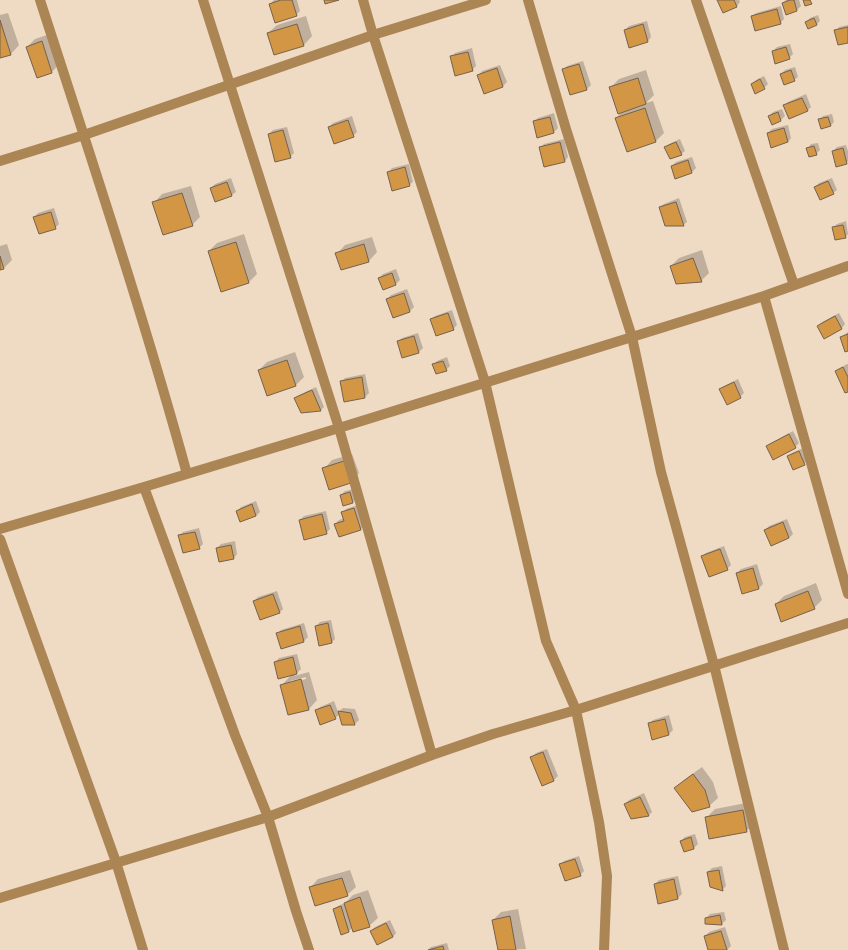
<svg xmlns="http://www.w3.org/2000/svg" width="848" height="950" font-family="'Archivo Narrow',sans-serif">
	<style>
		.shadow { fill: #0003; fill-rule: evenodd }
		.building { fill: #d39645; stroke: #74624e }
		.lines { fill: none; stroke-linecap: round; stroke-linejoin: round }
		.minor { stroke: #ac8554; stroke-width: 10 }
	</style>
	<rect width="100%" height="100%" fill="#efdbc3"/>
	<!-- shadow -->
	<path class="shadow" d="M274,0h23l3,11 -4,4 -26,-11z
		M719,0h20l1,2 -3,4z
		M786,0h13l2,6 -4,4 -11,3 -3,-10z
		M781,6l3,13 -4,4 -28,-7 4,-3z
		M8,13l11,32 -8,9 -11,3v-42z
		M818,15l2,6 -4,4 -10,-3 4,-4z
		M306,16l6,20 -8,9 -36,-12 9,-8z
		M647,21l4,16 -3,4 -23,-11 4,-4z
		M848,25v17l-12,-11 3,-4z
		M50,34l10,29 -8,9 -15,5 -10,-30 8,-8z
		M790,44l3,10 -4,4 -16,-7 4,-4z
		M472,48l4,18 -4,4 -20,-13 3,-4z
		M583,61l8,24 -4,4 -16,5 -7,-24 3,-4z
		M500,65l7,17 -4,4 -18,6 -6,-17 3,-4z
		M795,67l3,10 -4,3 -13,-6 4,-4z
		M646,70l8,25 -8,8 7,-2 11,32 -8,8 -40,-23 8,-8 -14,-22 9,-9z
		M764,76l4,8 -4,4 -12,-4 4,-4z
		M806,94l5,13 -4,4 -23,-5 4,-4z
		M782,109l3,7 -4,4 -9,4 -3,-8 4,-4z
		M554,113l4,15 -4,4 -20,-11 4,-3z
		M832,114l2,8 -4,4 -10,-7 3,-3z
		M352,116l5,16 -4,4 -24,-9 4,-4z
		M788,125l3,13 -3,4 -20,-9 4,-4z
		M287,127l7,26 -4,4 -21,-23 4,-4z
		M564,139l4,18 -3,4 -25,-13 4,-4z
		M680,139l5,12 -4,3 -16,-6 4,-4z
		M818,143l2,7 -4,4 -8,-6 3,-4z
		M846,145l2,6v10l-2,2 -13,-12 4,-4z
		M692,157l4,11 -4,4 -16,6 -4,-12 4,-4z
		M409,164l4,18 -4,3 -20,-13 3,-4z
		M231,178l5,14 -4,3 -21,-7 4,-4z
		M832,178l5,12 -4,3 -18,-6 4,-4z
		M191,186l9,31 -8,8 -38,-22 8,-9z
		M679,198l8,24 -4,3 -23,-18 4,-3z
		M54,208l5,16 -4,4 -21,-11 4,-4z
		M846,221l2,13 -3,3 -12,-9 4,-4z
		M244,234l13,40 -8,8 -40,-31 8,-8z
		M372,237l5,15 -8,9 -27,8 -5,-15 8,-9z
		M7,244l5,16 -8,8 -4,1v-23z
		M702,250l7,23 -8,8 -30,-15 8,-8z
		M396,269l4,11 -4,4 -13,5 -4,-11 4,-4z
		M407,289l7,18 -4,4 -23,-12 4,-4z
		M452,310l5,15 -4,4 -22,-9 4,-4z
		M839,313l6,11 -3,4 -24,-2 4,-4z
		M848,332v18l-7,-13z
		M418,333l5,15 -4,4 -21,-10 4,-4z
		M295,352l9,25 -8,8 -37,-15 8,-8z
		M447,357l3,9 -4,4 -13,-5 4,-4z
		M847,364h1v27l-12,-20 4,-3z
		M365,374l4,19 -4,4 -20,4 -4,-19 4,-4z
		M738,379l6,14 -4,4 -20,-8 4,-3z
		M316,387l8,20 -3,3 -26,-12 4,-3z
		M793,431l6,12 -4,4h-28l4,-4z
		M803,448l5,12 -4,4 -16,-7 4,-4z
		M352,454l7,19 -9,9 -26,-13 8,-9z
		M354,489l3,10 -4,3 -12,-7 4,-4z
		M256,501l4,11 -4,4 -19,-5 4,-4z
		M358,505l7,20 -4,4 -22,7 -4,-12 4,-4 5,-2 -1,-5 3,-4z
		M326,511l4,18 -4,4 -26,-13 4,-4z
		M787,519l6,15 -4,4 -24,-8 4,-4z
		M199,528l4,16 -4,4 -20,-12 4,-4z
		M235,541l2,13 -3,4 -17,-10 4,-4z
		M724,546l7,19 -4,4 -25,-12 4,-4z
		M757,564l6,20 -4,4 -16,5 -6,-20 4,-4z
		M816,583l6,17 -8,8 -38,-4 8,-8z
		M277,591l6,18 -4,4 -25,-12 4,-4z
		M331,620l4,19 -4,4 -15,-17 4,-4z
		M304,623l4,14 -4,4 -23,7 -4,-14 4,-4z
		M297,654l4,15 -7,7 15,-4 8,28 -8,9 -20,5 -7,-29 10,-11 -17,-12 4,-4zM306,677v2l-16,5v-3z
		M334,701l4,11 5,-4 12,1 4,11 -4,4h-12l-3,-10 -5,4 -19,-7 4,-4z
		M669,715l4,15 -4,4 -20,-10 4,-4z
		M547,749l11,27 -4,4 -11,5 -11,-28 4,-4z
		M702,767l11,15 5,16 -9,8 -33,-18 8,-8z
		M644,793l8,19 -4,4 -23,-12 4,-4z
		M751,802l4,21 -9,8 -40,-13 9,-9z
		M695,834l3,10 -4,4 -13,-7 4,-4z
		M579,856l5,15 -4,4 -20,-10 4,-4z
		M722,866l4,20 -3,3 -15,-17 4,-4z
		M350,870l6,17 -9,8 -37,-7 8,-9z
		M678,876l4,18 -4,4 -19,4 -4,-18 4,-4z
		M368,890l10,28 -9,8 -16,1 -4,4 -7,3 -8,-25 4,-3 7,-3 8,-8z
		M518,909l8,40 -27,1 -6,-30 8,-8z
		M724,912l2,8 -4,4 -16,-1v-5l4,-4z
		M390,920l6,13 -3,4 -22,-6 4,-4z
		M725,927l6,19 -4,4h-18l-4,-14 4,-4z
		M447,943l2,7h-21l3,-3z"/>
	<!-- building -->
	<path class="building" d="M281,0h11l5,16 -22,7 -6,-19z
		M324,0h15l-14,4z
		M717,0h17l3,7 -14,6z
		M790,0h4l3,11 -11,4 -4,-12z
		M803,0h7l2,4 -7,2z
		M777,9l4,15 -26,7 -4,-15z
		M814,18l3,7 -9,4 -3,-7z
		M0,20l11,35 -11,3z
		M297,24l7,22 -30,9 -7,-22z
		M643,24l5,18 -19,6 -5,-18z
		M848,27v16l-10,2 -4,-15z
		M42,41l10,32 -15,5 -11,-31z
		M786,47l4,12 -15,5 -3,-13z
		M468,52l5,19 -18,5 -5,-20z
		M579,64l8,26 -17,5 -8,-26z
		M497,68l6,19 -19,7 -7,-19z
		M791,70l4,11 -11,4 -4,-11z
		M638,78l8,26 -28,10 -9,-27z
		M760,79l5,10 -10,5 -4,-10z
		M802,98l6,13 -19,8 -6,-14z
		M645,108l11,34 -29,10 -12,-34z
		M778,112l3,9 -9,4 -4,-9z
		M550,117l4,16 -17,5 -4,-17z
		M828,117l3,9 -10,3 -3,-10z
		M348,120l6,17 -20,7 -6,-17z
		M784,128l4,14 -17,6 -4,-15z
		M283,130l8,28 -16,4 -7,-28z
		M560,142l5,20 -21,5 -5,-20z
		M676,142l6,13 -12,4 -6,-12z
		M814,146l3,9 -8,2 -3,-9z
		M843,148l4,16 -11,3 -4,-16z
		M688,160l4,13 -17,6 -4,-13z
		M405,167l5,19 -18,5 -5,-19z
		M828,181l6,13 -14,6 -6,-13z
		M227,182l5,14 -17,6 -5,-14z
		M182,193l11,33 -30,9 -11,-33z
		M676,202l8,24h-19l-6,-19z
		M51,212l5,17 -17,5 -6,-17z
		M843,225l3,13 -11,2 -3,-13z
		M236,242l13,41 -28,9 -13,-41z
		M364,244l5,18 -28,8 -6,-17z
		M0,256l4,13 -4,1z
		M693,258l9,24 -26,2 -6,-18z
		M392,273l4,12 -13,5 -5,-12z
		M404,293l6,19 -17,6 -7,-19z
		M448,313l6,17 -18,6 -6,-17z
		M835,316l7,13 -18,10 -7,-13z
		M848,334v17l-3,1 -5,-15z
		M414,336l5,17 -17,5 -5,-17z
		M287,360l9,26 -29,10 -9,-26z
		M443,361l4,10 -11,3 -4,-10z
		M843,367l5,10v15l-3,1 -10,-22z
		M362,377l3,21 -21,4 -4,-21z
		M734,382l7,16 -14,7 -8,-16z
		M312,390l9,21 -20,2 -7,-15z
		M789,434l7,14 -23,12 -7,-14z
		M799,451l6,14 -12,5 -6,-14z
		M344,461l7,22 -22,7 -7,-22z
		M350,492l3,11 -10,3 -3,-11z
		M252,504l4,12 -16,6 -4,-11z
		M354,508l7,22 -22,7 -5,-13 10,-3 -3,-9z
		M322,514l5,20 -23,6 -5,-20z
		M783,522l6,16 -18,8 -7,-16z
		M195,532l5,17 -17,4 -5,-18z
		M231,545l3,14 -15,3 -3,-14z
		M720,549l8,21 -19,7 -8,-21z
		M753,568l6,21 -17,5 -6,-21z
		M808,591l7,18 -34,13 -6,-18z
		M273,594l7,19 -20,7 -7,-19z
		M328,623l4,20 -13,3 -4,-20z
		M300,626l4,16 -23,7 -5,-16z
		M293,657l4,17 -19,5 -4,-17z
		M301,679l8,31 -21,5 -8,-30z
		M330,705l6,14 -16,6 -5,-15z
		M338,711l13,2 4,12h-13z
		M665,719l4,16 -17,5 -4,-17z
		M543,752l11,29 -12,5 -12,-29z
		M693,774l12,16 5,17 -18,5 -18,-24z
		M640,797l9,19 -18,3 -7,-15z
		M743,810l4,22 -38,7 -4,-22z
		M691,837l3,12 -10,3 -4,-11z
		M575,859l6,17 -16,5 -6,-17z
		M719,870l4,21 -13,-4 -3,-15z
		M342,878l6,18 -33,10 -6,-19z
		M674,879l4,20 -20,5 -4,-20z
		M360,897l10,30 -17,5 -9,-29z
		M341,906l8,26 -8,3 -8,-26z
		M720,915l2,10 -17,-1v-6z
		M510,916l6,34h-18l-6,-30z
		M386,923l7,14 -16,8 -7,-14z
		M721,931l6,19h-19l-4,-14z
		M443,946l1,4h-16z"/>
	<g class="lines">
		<!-- minor -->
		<path class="minor" d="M40,0c51,158 103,314 147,474
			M203,0l136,428 93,327
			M363,0l10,35 112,347 61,259 30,69 23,112 8,54 -3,74
			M528,0l38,129 66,208 29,135 53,193 70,285
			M696,0l98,285
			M0,161l84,-26 289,-100 113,-35
			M764,296l84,298
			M144,487l91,248 33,82 28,94 13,39
			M0,529l144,-42 195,-59 293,-91 132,-41 84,-30
			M0,539l116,323 27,88
			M0,898l268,-81 164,-62 61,-21 83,-24 272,-87"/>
	</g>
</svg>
